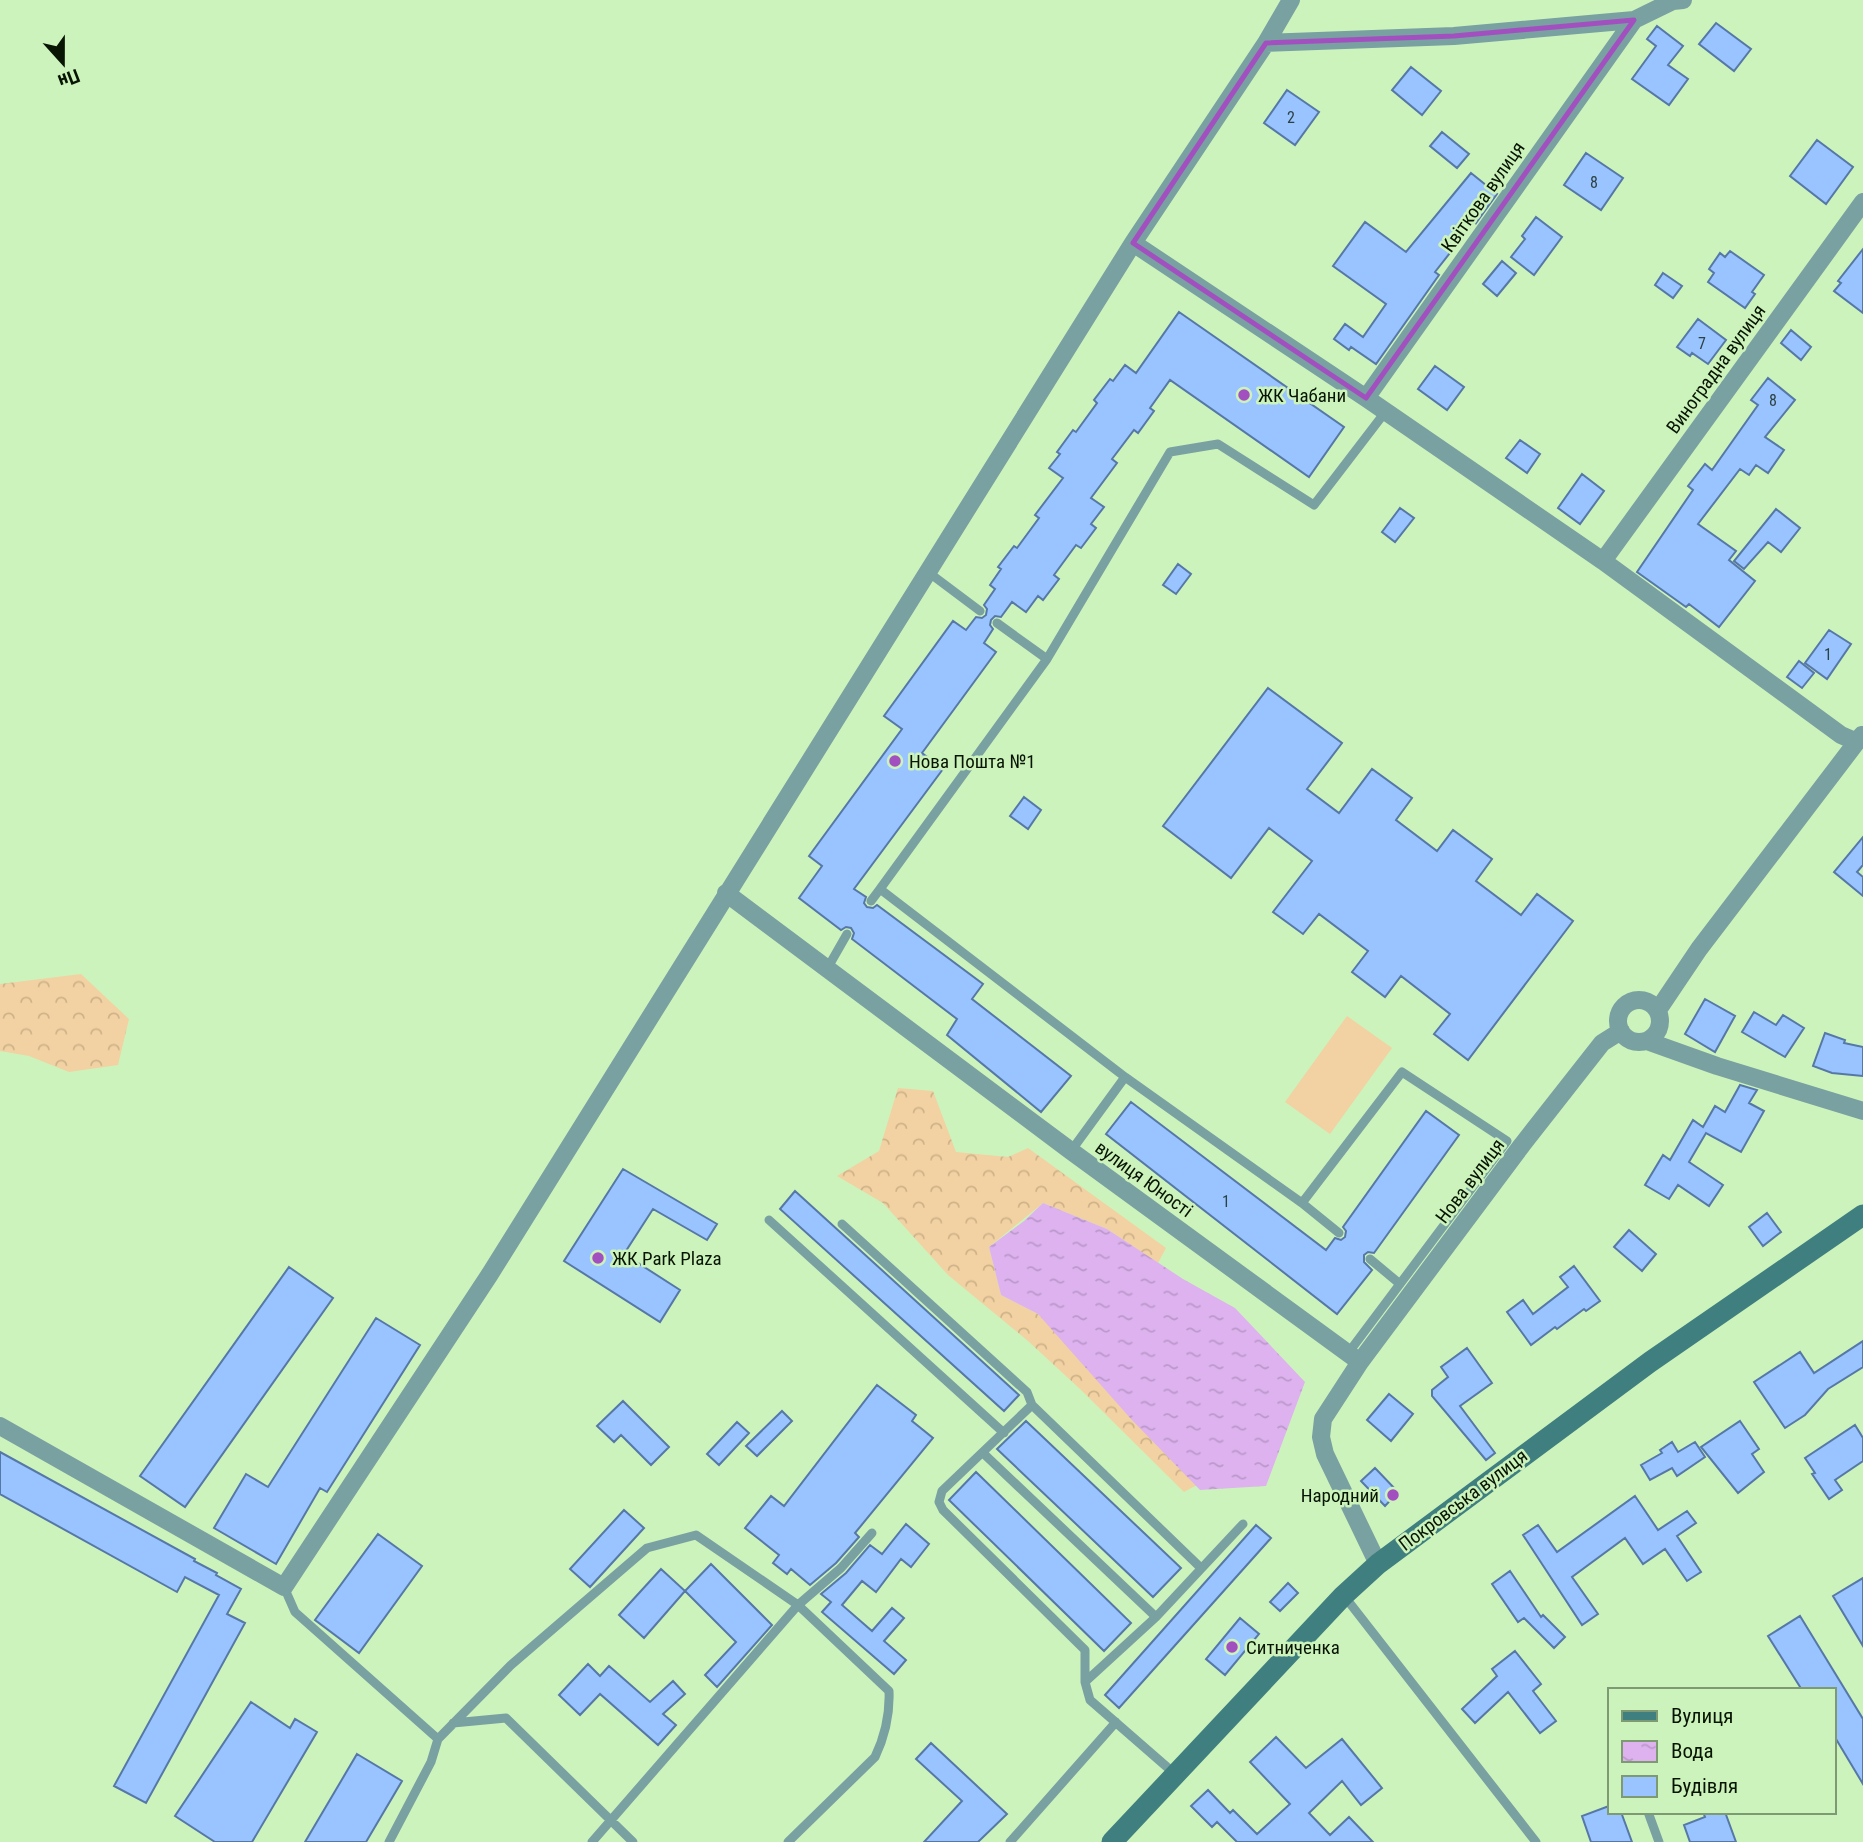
<svg xmlns="http://www.w3.org/2000/svg" width="1863" height="1842" font-family="'Roboto Condensed',sans-serif">
	<style>
		.forest { fill: url(#forest-crowns) }
		.garden { fill: #f2d1a2 }
		.water { fill: url(#water-ripples) }
		.building { fill: #99c4ff; stroke: #5578a7; stroke-width: 2 }
		.lines { fill: none; stroke-linecap: round; stroke-linejoin: round }
		.lane { stroke: #79a1a1; stroke-width: 9 }
		.street { stroke: #79a1a1; stroke-width: 18 }
		.secondary { stroke: #407f7f; stroke-width: 21 }
		.marked { fill: none; stroke: #a250c0; stroke-width: 5; stroke-linejoin: round }
		.poi-dot { fill: #a250c0; stroke: #cdf3bc; stroke-width: 2.5 }
		.labels { text-anchor: middle; dominant-baseline: central; stroke-width: 5; stroke-linejoin: round; paint-order: stroke }
		.number-label { font-size: 16px; fill: #2c4142 }
		.street-label { font-size: 19px; fill: #081503; stroke: #cdf3bc }
		.poi-label { font-size: 19px; fill: #081503; stroke: #cdf3bc; text-anchor: start }
	</style>
	<defs>
		<pattern id="forest-crowns" width="20" height="18" patternUnits="userSpaceOnUse" patternTransform="scale(1.75)"><rect width="20" height="18" fill="#f2d1a2"/><path d="M2 6a3 3 0 1 1 6 0M12 15a3 3 0 1 1 6 0" fill="none" stroke="#ceb38a"/></pattern>
		<pattern id="water-ripples" width="26" height="14" patternUnits="userSpaceOnUse" patternTransform="scale(1.75)"><rect width="26" height="14" fill="#ddb2ef"/><path d="M2 4q2-2 4 0t4 0M15 11q2-2 4 0t4 0" fill="none" stroke="#bc98cb"/></pattern>
	</defs>
	<rect width="100%" height="100%" fill="#cdf3bc"/>
	<!-- forest -->
	<path class="forest" d="M81,974l48,45 -11,46 -49,7 -40,-16 -29,-5v-67z
		M898,1088l35,3 23,61 52,5 20,-9 138,100 -8,15 -51,-34 -64,-26 -54,44 12,48 37,19 166,167 -20,11 -104,-103 -52,-48 -80,-66 -65,-72 -46,-27 42,-25z"/>
	<!-- garden -->
	<path class="garden" d="M1347,1016l45,32 -62,86 -45,-32z"/>
	<!-- water -->
	<path class="water" d="M1043,1203l64,26 76,50 52,29 70,74 -39,104 -66,4 -69,-71 -93,-105 -37,-19 -12,-48 35,-26z"/>
	<!-- building -->
	<path class="building" d="M1716,23l35,26 -17,22 -35,-27z
		M1657,26l26,20 -15,19 20,14 -19,26 -37,-26 24,-33 -9,-7z
		M1411,67l30,24 -19,24 -30,-25z
		M1287,90l32,22 -24,33 -31,-22z
		M1442,132l27,22 -12,14 -27,-22z
		M1817,140l36,27 -27,37 -36,-28z
		M1586,153l37,25 -22,32 -37,-25z
		M1471,173l26,21 -21,29 -1,-2 -40,51 4,3 -63,89 -25,-17 -2,3 -15,-11 11,-15 18,13 23,-33 -53,-38 32,-44 41,30z
		M1536,217l26,20 -28,38 -23,-18 14,-18 -3,-3z
		M1863,249v64l-29,-22 7,-8 -3,-2z
		M1730,251l34,24 -12,17 3,2 -10,14 -37,-26 6,-9 -5,-4 11,-16 5,4z
		M1502,261l14,12 -19,23 -14,-12z
		M1663,273l19,13 -9,12 -18,-13z
		M1179,312l165,115 -35,50 -139,-97 -20,28 4,3 -16,22 -4,-3 -22,29 5,4 -26,35 13,9 -13,17 5,4 -15,20 -5,-3 -22,30 5,4 -16,21 -5,-4 -12,16 -14,-10 -11,15 -6,-1 -4,4 -1,5 3,4 -9,14 12,9 -74,101 21,16 -89,120 12,8 -2,6 3,4 6,1 4,-3 106,79 -11,15 99,77 -30,36 -94,-77 10,-16 -105,-80 2,-6 -3,-5 -5,-1 -5,3 -42,-32 23,-32 -13,-10 93,-127 -18,-13 69,-95 13,9 10,-13 6,1 4,-3 1,-6 -3,-4 11,-16 -5,-4 11,-16 -3,-2 16,-21 3,2 22,-30 -4,-3 28,-37 -14,-10 11,-14 -3,-2 16,-22 3,2 21,-29 -3,-3 16,-21 3,2 12,-16 11,8z
		M1698,319l28,21 -18,24 -16,-11 -2,3 -13,-9z
		M1791,330l20,17 -10,13 -20,-17z
		M1435,366l29,21 -17,23 -29,-21z
		M1768,378l27,22 -30,37 19,13 -16,23 -12,-8 -7,10 -9,-6 -42,55 38,27 -7,9 26,21 -36,46 -30,-23 -3,3 -49,-35 56,-82 -5,-4 17,-22 7,6 46,-65 -7,-5z
		M1520,440l20,14 -13,19 -21,-15z
		M1582,474l22,17 -24,33 -22,-16z
		M1400,508l14,10 -19,24 -13,-10z
		M1776,509l24,19 -19,24 -13,-10 -24,27 -10,-8z
		M1178,564l13,10 -15,20 -13,-9z
		M1829,630l22,14 -24,35 -22,-16z
		M1799,661l15,12 -12,15 -15,-11z
		M1268,688l74,55 -35,46 32,24 33,-44 40,29 -16,22 41,31 16,-21 39,29 -16,22 45,34 16,-21 36,27 -105,139 -34,-26 16,-20 -49,-38 -16,21 -33,-25 16,-21 -49,-37 -16,20 -30,-22 39,-51 -43,-33 -38,50 -68,-52z
		M1024,797l17,13 -13,19 -18,-13z
		M1863,837v28l-6,7 6,5v19l-29,-24z
		M1705,999l30,17 -20,36 -30,-18z
		M1754,1012l22,13 7,-10 21,13 -19,29 -43,-25z
		M1825,1033l20,7 -1,3 19,4v29l-31,-3 -19,-7z
		M1740,1085l17,5 -8,13 15,8 -23,41 -35,-19 -17,29 34,23 -14,21 -31,-21 -9,14 -24,-14 18,-30 7,5 23,-40 10,7 12,-21 10,6z
		M1131,1102l195,148 9,-12 6,2 4,-3 1,-6 -3,-4 83,-116 33,24 -85,118 -6,-1 -4,3v7l8,8 -35,44 -231,-180z
		M623,1169l94,55 -10,16 -54,-31 -29,45 56,36 -20,32 -96,-61z
		M795,1191l224,204 -15,16 -224,-202z
		M1767,1213l14,19 -18,14 -14,-19z
		M1629,1230l27,24 -14,17 -28,-24z
		M1574,1266l26,35 -14,10 -2,-2 -27,20 -2,-2 -24,18 -24,-33 16,-12 10,14 35,-27 -8,-10z
		M289,1267l44,31 -148,209 -45,-31z
		M376,1318l44,27 -93,147 -7,-4 -44,76 -62,-36 32,-54 22,13z
		M1863,1341v26l-35,22 -23,26 -20,13 -31,-46 46,-30 14,21z
		M1467,1348l25,35 -32,23 35,47 -9,7 -54,-64v-6l16,-13 -7,-10z
		M877,1385l39,30 -4,6 21,17 -78,95 4,4 -23,26 -26,22 -19,-16 -4,5 -14,-11 6,-8 -34,-27 26,-32 13,10z
		M1389,1394l24,20 -22,27 -24,-21z
		M623,1401l46,46 -18,18 -30,-30 -7,7 -17,-16z
		M782,1411l10,10 -35,35 -11,-10z
		M1026,1421l155,147 -28,29 -156,-148z
		M1740,1421l19,28 -7,5 12,18 -26,21 -37,-46z
		M737,1422l12,11 -30,32 -12,-11z
		M1855,1425l8,13v23l-28,19 7,10 -13,9 -17,-25 3,-1 -10,-15z
		M1672,1442l6,10 17,-10 10,15 -28,19 -5,-8 -22,12 -9,-15 21,-12 -2,-3z
		M0,1452l195,107 -1,2 23,12 -1,2 25,14 -14,25 18,9 -99,180 -32,-17 105,-191 -34,-18 -8,15 -177,-98z
		M1375,1468l23,24 -13,14 -24,-25z
		M976,1472l155,151 -27,28 -155,-151z
		M1635,1496l23,34 29,-19 9,12 -19,13 24,36 -14,9 -22,-32 -22,15 -18,-26 -53,39 26,37 -16,11 -59,-90 15,-10 19,27z
		M624,1510l20,18 -54,59 -20,-18z
		M906,1524l23,20 -18,23 -10,-8 -25,33 -14,-11 -20,24 30,26 20,-23 12,10 -20,23 22,19 -12,14 -72,-62 9,-10 -10,-8 25,-21 24,-28 12,9z
		M1256,1525l15,13 -152,170 -14,-13z
		M378,1534l44,32 -63,87 -44,-33z
		M711,1564l61,61 -55,62 -12,-12 31,-33 -51,-51z
		M661,1569l24,22 -41,47 -25,-23z
		M1510,1571l31,46 2,-2 22,22 -11,11 -30,-30 -6,4 -26,-38z
		M1863,1578v68l-30,-50z
		M1288,1583l10,10 -18,18 -10,-9z
		M1800,1616l63,103v65l-30,-50v-44h-31l-34,-54z
		M1240,1618l19,16 -34,41 -19,-16z
		M1515,1651l26,33 -8,7 23,30 -16,12 -32,-41 -33,31 -13,-14 35,-33 -5,-7z
		M588,1664l12,12 9,-10 41,36 23,-21 12,13 -22,20 13,11 -18,20 -58,-51 -20,21 -21,-20z
		M251,1702l39,26 5,-9 22,13 -65,110h-37l-40,-26z
		M1276,1737l30,31 36,-29 40,49 -21,17 -19,-24 -33,32 21,22 19,-18 24,25h-136l-20,-20 -5,5 -21,-21 17,-16 22,23 3,-3 24,24 33,-30 -40,-42z
		M931,1743l76,71 -29,28h-54l38,-41 -46,-42z
		M357,1754l45,27 -36,61h-61z
		M1609,1806v6h12l11,30h-41l-9,-26z
		M1703,1812h22l11,30h-46l-6,-17 21,-8z"/>
	<g class="lines">
		<!-- lane -->
		<path class="lane" d="M928,572l52,39
			M1047,659l123,-207 48,-8 96,61 72,-94
			M880,889l167,-230 -50,-36
			M871,901l9,-12 245,188
			M827,969l20,-35
			M1071,1151l54,-74 177,126 100,-131 105,69 -158,211
			M1302,1203l37,30
			M769,1220l235,213
			M842,1224l185,168 5,13 169,163
			M1370,1259l30,25
			M1032,1405l-90,86 -3,11 4,8 142,140v32l5,18 85,74
			M983,1453l173,164
			M284,1587l11,25 143,127
			M1345,1597l191,245
			M1085,1682l71,-65 87,-93
			M453,1723l53,-5 127,124
			M1648,1812l11,30
			M389,1842l42,-80 7,-23 73,-74 136,-117 49,-13 102,70 91,86c1,23 -4,45 -14,66l-87,85
			M592,1842l206,-237 43,-37 31,-35
			M1010,1842l106,-120"/>
		<!-- street -->
		<path class="street" d="M1291,0l-25,43 -133,200 233,155 237,163 238,174 16,7
			M1266,43l188,-7 180,-16 39,-19 10,-1
			M1366,398l268,-378
			M1603,561l260,-359
			M726,893l345,258 289,211 -37,57 -2,18 4,17 53,110
			M1618 1021a21 21 0 1 1 42 0a21 21 0 1 1-42 0Z
			M1658,1010l41,-61 163,-214
			M1647,1041l70,25 146,45
			M1360,1362l162,-217 80,-102 19,-12
			M0,1426l284,161 206,-313 643,-1031"/>
		<!-- secondary -->
		<path class="secondary" d="M1112,1842l231,-246 35,-32 272,-202 213,-147"/>
	</g>
	<!-- marked area -->
	<path class="marked" d="M1634,20l-268,378 -233,-155 133,-200 188,-7z"/>
	<!-- markers -->
	<g class="poi-dot">
		<circle cx="1244" cy="395" r="7"/>
		<circle cx="895" cy="761" r="7"/>
		<circle cx="598" cy="1258" r="7"/>
		<circle cx="1393" cy="1495" r="7"/>
		<circle cx="1232" cy="1647" r="7"/>
	</g>
	<g class="labels">
		<!-- number labels -->
		<g class="number-label">
			<text x="1291" y="117">2</text>
			<text x="1594" y="182">8</text>
			<text x="1702" y="343">7</text>
			<text x="1773" y="400">8</text>
			<text x="1828" y="654">1</text>
			<text x="1226" y="1201">1</text>
		</g>
		<!-- street labels -->
		<g class="street-label">
			<text transform="translate(1483 197) rotate(-55)">Квіткова вулиця</text>
			<text transform="translate(1716 369) rotate(-54)">Виноградна вулиця</text>
			<text transform="translate(1144 1179) rotate(36)">вулиця Юності</text>
			<text transform="translate(1470 1181) rotate(-53)">Нова вулиця</text>
			<text transform="translate(1463 1500) rotate(-37)">Покровська вулиця</text>
		</g>
		<!-- poi labels -->
		<g class="poi-label">
			<text x="1258" y="395">ЖК Чабани</text>
			<text x="909" y="761">Нова Пошта №1</text>
			<text x="612" y="1258">ЖК Park Plaza</text>
			<text x="1379" y="1495" text-anchor="end">Народний</text>
			<text x="1246" y="1647">Ситниченка</text>
		</g>
	</g>
	<!-- legend -->
	<rect x="1608" y="1688" width="228" height="126" fill="#cdf3bc" stroke="#7e9a72" stroke-width="2"/>
	<rect x="1622" y="1711" width="35" height="10" fill="#407f7f" stroke="#7e9a72" stroke-width="2"/>
	<text x="1671" y="1723" font-size="21" fill="#081503">Вулиця</text>
	<rect x="1622" y="1741" width="35" height="21" fill="url(#water-ripples)" stroke="#7e9a72" stroke-width="2"/>
	<text x="1671" y="1758" font-size="21" fill="#081503">Вода</text>
	<rect x="1622" y="1776" width="35" height="21" fill="#99c4ff" stroke="#7e9a72" stroke-width="2"/>
	<text x="1671" y="1793" font-size="21" fill="#081503">Будівля</text>
	<!-- north arrow -->
	<g transform="translate(63 63) rotate(159)" stroke="#cdf3bc" stroke-width="5" paint-order="stroke">
	<path d="M0-5L12 26L0 18L-12 26Z" fill="#081503"/>
	<text y="-10" font-size="19" font-weight="bold" text-anchor="middle" fill="#081503">Пн</text>
	</g>
</svg>
